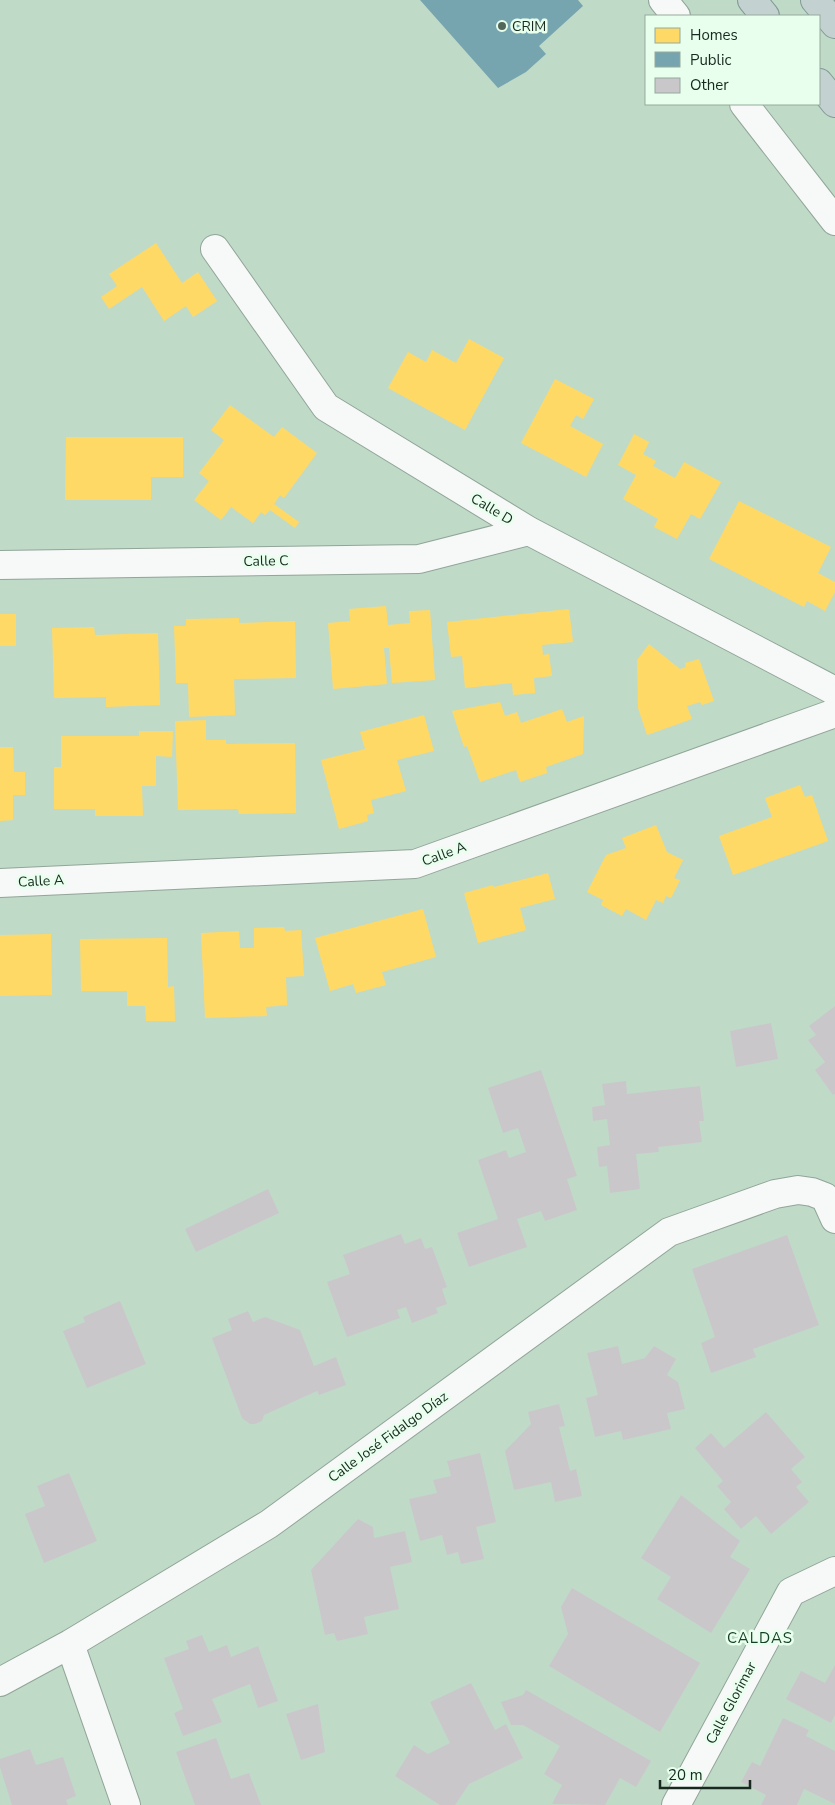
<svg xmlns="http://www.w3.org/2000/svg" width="835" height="1805" font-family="'Nunito Sans',sans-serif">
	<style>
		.homes { fill: #ffd966 }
		.public { fill: #76a5af }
		.building { fill: #cac7cb }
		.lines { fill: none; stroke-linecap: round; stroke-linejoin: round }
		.street-casing { stroke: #91a598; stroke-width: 30 }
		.highway-casing { stroke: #819a94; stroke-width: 30 }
		.street { stroke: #f6f9f7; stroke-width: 28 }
		.highway { stroke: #c3d2d1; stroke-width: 28 }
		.poi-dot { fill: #53685a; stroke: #e8ffee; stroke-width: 2 }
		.labels { text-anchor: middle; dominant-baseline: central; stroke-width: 5; stroke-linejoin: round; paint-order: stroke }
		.poi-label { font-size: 14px; fill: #182a1f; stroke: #e8ffee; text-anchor: start }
		.street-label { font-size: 14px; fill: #182a1f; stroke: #e8ffee }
		.neighbourhood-label { font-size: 15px; letter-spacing: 1px; fill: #143e26; stroke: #e8ffee }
	</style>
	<rect width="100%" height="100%" fill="#c0dac8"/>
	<!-- homes -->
	<path class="homes" d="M156,243l26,40 16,-11 19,29 -24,16 -7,-11 -22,15 -22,-34 -33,22 -8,-12 16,-11 -8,-12z
		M469,339l35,19 -39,72 -77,-42 20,-36 18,10 6,-12 24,13z
		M555,379l39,20 -11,20 -7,-4 -6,11 33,18 -17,33 -65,-34z
		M230,405l44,32 8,-10 35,26 -33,45 -4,-3 -6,9 25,18 -4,6 -25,-18 -5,5 -4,-3 -8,11 -22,-16 -10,13 -27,-20 15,-19 -10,-8 25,-33 -13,-10z
		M634,434l15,8 -6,12 13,7 -3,5 22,12 9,-16 37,20 -21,37 -9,-5 -14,25 -23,-12 4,-8 -35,-20 13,-24 -18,-10z
		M66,437h117v40h-32v23h-86z
		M739,501l92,46 -13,26 17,9v10l-10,19 -18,-10 -3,6 -95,-48z
		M386,606l2,19 22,-2 -1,-12 21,-1 5,70 -43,3 -3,-35h-5l3,36 -54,5 -5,-66 22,-2 -1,-12z
		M569,609l4,33 -31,3 1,10 6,-1 3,22 -18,2 1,15 -22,2 -1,-12 -47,5 -3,-32 -11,1 -4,-35z
		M0,614h16v32h-16z
		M239,618v5l56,-2 1,57 -62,1 1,36 -46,2 -1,-34h-12l-2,-57h12v-7z
		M94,627l1,8 63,-2 2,72 -54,2v-10l-52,1 -2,-70z
		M649,644l31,25 6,-2 -1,-4 14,-4 15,42 -12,4 -2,-3 -13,4 5,13 -45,16 -9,-27 -1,-48z
		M500,702l5,14 12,-4 4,11 41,-14 5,13 17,-6 -1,38 -37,13 1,6 -27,9 -4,-12 -36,12 -13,-36 -3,1 -12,-36z
		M424,715l10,36 -37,9 9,31 -35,9 3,13 -7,2 1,6 -29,8 -18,-69 44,-11 -5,-17z
		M206,720v20h20v4l69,-1 1,70 -57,1 -1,-5 -60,1 -3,-89z
		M139,731h34l-1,26 -16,-1v30h-14l1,30h-48v-7h-41v-42h7v-31h78z
		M0,747h13l1,25h11v23h-12v25l-13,1z
		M800,785l5,12 7,-2 16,46 -95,34 -14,-39 53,-19 -7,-19z
		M656,825l11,27 16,8 -9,18 6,2 -9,18 -5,-2 -3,7 -7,-3 -10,20 -20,-11 -4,7 -21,-11 2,-5 -16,-8 19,-37 20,-7 -4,-10z
		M548,873l7,26 -35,9 6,22 -48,13 -14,-50 29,-8 1,2z
		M423,909l13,48 -54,15 4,13 -30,8 -3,-9 -23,7 -15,-53z
		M284,927l1,4 16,-1 3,46 -18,1 1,28 -21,2 1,9 -62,2 -4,-85 38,-2 1,17h14v-20z
		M51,934l1,61 -52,1v-61z
		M167,938l1,49 6,-1 1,35h-29l-1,-15h-18v-15h-46l-1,-52z"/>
	<!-- public -->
	<path class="public" d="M420,0h158l5,6 -44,40 7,8 -20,18 -28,16z"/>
	<!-- building -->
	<path class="building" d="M835,1006v88l-2,1 -18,-25 10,-8 -17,-22 8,-5 -7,-9z
		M771,1023l7,36 -42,8 -6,-36z
		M541,1070l36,106 -10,3 10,31 -32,11 -4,-10 -24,8 10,28 -58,20 -12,-34 41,-14 -20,-59 28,-10 3,8 17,-6 -8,-24 -15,5 -15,-45z
		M626,1081l1,13 73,-8 4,35h-5l3,21 -44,5 1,5 -23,2 4,35 -30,4 -3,-27 -8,1 -2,-20 13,-2 -3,-26 -14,2 -1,-14 13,-2 -3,-21z
		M268,1189l11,24 -83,39 -11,-23z
		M401,1234l4,10 16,-6 4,11 7,-2 15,40 -5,2 5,15 -11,4 2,5 -26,10 -6,-16 -9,3 3,8 -53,19 -20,-55 23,-8 -7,-19z
		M787,1235l32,90 -66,24 3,8 -45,16 -10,-30 14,-6 -23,-68z
		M120,1301l26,63 -59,24 -24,-57 22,-9 -2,-5z
		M248,1311l5,11 12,-5 35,13 14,36 22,-9 10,28 -27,10 -2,-4 -53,24 -2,6 -7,3h-5l-8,-6 -30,-80 20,-8 -4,-11z
		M618,1346l4,18 23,-6 9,-12 22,13 -9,16 11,7 7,27 -18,4 4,16 -48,11 -2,-9 -26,6 -9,-39 12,-3 -11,-42z
		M559,1404l6,22 -6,1 11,44 6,-2 6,27 -27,6 -4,-20 -37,8 -9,-39 26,-27 -3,-12z
		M766,1412l39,45 -14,12 11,13 -6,5 13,15 -38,32 -15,-18 -15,13 -17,-20 7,-7 -14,-16 6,-5 -28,-33 16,-15 13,15z
		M480,1453l16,69 -20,5 8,32 -23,5 -3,-12 -11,3 -5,-20 -22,6 -11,-42 28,-6 -4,-13 18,-4 -4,-15z
		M69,1473l28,68 -53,22 -19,-49 20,-8 -8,-20z
		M681,1495l59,46 -10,16 20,12 -39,64 -54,-34 14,-22 -30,-19z
		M358,1519l15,8 1,11 31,-7 7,31 -22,5 9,42 -35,8 4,17 -31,7 -3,-8 -9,2 -14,-65z
		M572,1588l128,75 -40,69 -111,-66 19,-32 -7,-27z
		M202,1635l7,17 18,-7 4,12 27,-11 20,55 -20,7 -8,-24 -38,15 10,23 -39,14 -9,-23 9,-4 -19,-51 25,-9 -3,-8z
		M835,1665v50l-4,8 -45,-24 15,-28 24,12z
		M471,1683l24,47 11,-6 17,34 -54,26 -14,21h-15l-45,-29 19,-31 14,9 22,-11 -20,-41z
		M526,1690l125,71 -15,26 -16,-9 -15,27 -53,-1 10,-19 -18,-11 16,-28 -37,-21h-12l-10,-23 22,-7z
		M318,1704l7,48 -24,8 -15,-46z
		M783,1718l26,12 -3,6 29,15v53l-31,-15 -7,16h-36l5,-10 -25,-13 11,-20 8,4z
		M216,1738l15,41 18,-6 12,32h-66l-19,-53z
		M30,1749l6,16 27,-8 13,39 -10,4 2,5h-56l-12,-38v-8z"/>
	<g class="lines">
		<!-- street casing -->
		<g class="street-casing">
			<path id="street" d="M663,0l13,16
				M744,104l91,117
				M215,249l111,158 203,124 306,160
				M0,565l419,-6 110,-28
				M0,883l415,-19 420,-151
				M70,1644l56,161
				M0,1682l70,-38 199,-120 400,-292 106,-38 23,-4 14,2 13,5 10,22
				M676,1805l115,-213 44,-21"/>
		</g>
		<!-- highway casing -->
		<g class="highway-casing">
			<path id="highway" d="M752,0l13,16
				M815,0l20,24
				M819,83l16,20"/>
		</g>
		<!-- street -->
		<use href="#street" class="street"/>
		<!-- highway -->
		<use href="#highway" class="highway"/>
	</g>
	<!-- markers -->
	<circle class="poi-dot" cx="502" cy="26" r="5"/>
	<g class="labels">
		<!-- poi labels -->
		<g class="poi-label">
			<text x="512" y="26">CRIM</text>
		</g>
		<!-- street labels -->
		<g class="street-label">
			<text transform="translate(492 509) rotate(31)">Calle D</text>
			<text transform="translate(266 561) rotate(-1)">Calle C</text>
			<text transform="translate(444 854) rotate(-20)">Calle A</text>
			<text transform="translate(41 881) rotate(-3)">Calle A</text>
			<text transform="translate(388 1437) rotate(-36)">Calle José Fidalgo Díaz</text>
			<text transform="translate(731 1703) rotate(-62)">Calle Glorimar</text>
		</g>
		<!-- neighbourhood labels -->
		<g class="neighbourhood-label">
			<text x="760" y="1638">CALDAS</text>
		</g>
	</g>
	<!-- legend -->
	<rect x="645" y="15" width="175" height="90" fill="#e8ffee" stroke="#95aa9b"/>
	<rect x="655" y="28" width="25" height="15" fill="#ffd966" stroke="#95aa9b"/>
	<text x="690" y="40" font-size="15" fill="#182a1f">Homes</text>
	<rect x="655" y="52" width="25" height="15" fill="#76a5af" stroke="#95aa9b"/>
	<text x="690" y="65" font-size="15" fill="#182a1f">Public</text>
	<rect x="655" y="78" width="25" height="15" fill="#cac7cb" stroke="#95aa9b"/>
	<text x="690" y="90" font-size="15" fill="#182a1f">Other</text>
	<!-- scale -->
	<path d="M660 1780v8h90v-8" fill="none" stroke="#182a1f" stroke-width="2.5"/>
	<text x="668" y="1780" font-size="15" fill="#182a1f" stroke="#e8ffee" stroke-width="4" paint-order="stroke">20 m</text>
</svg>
